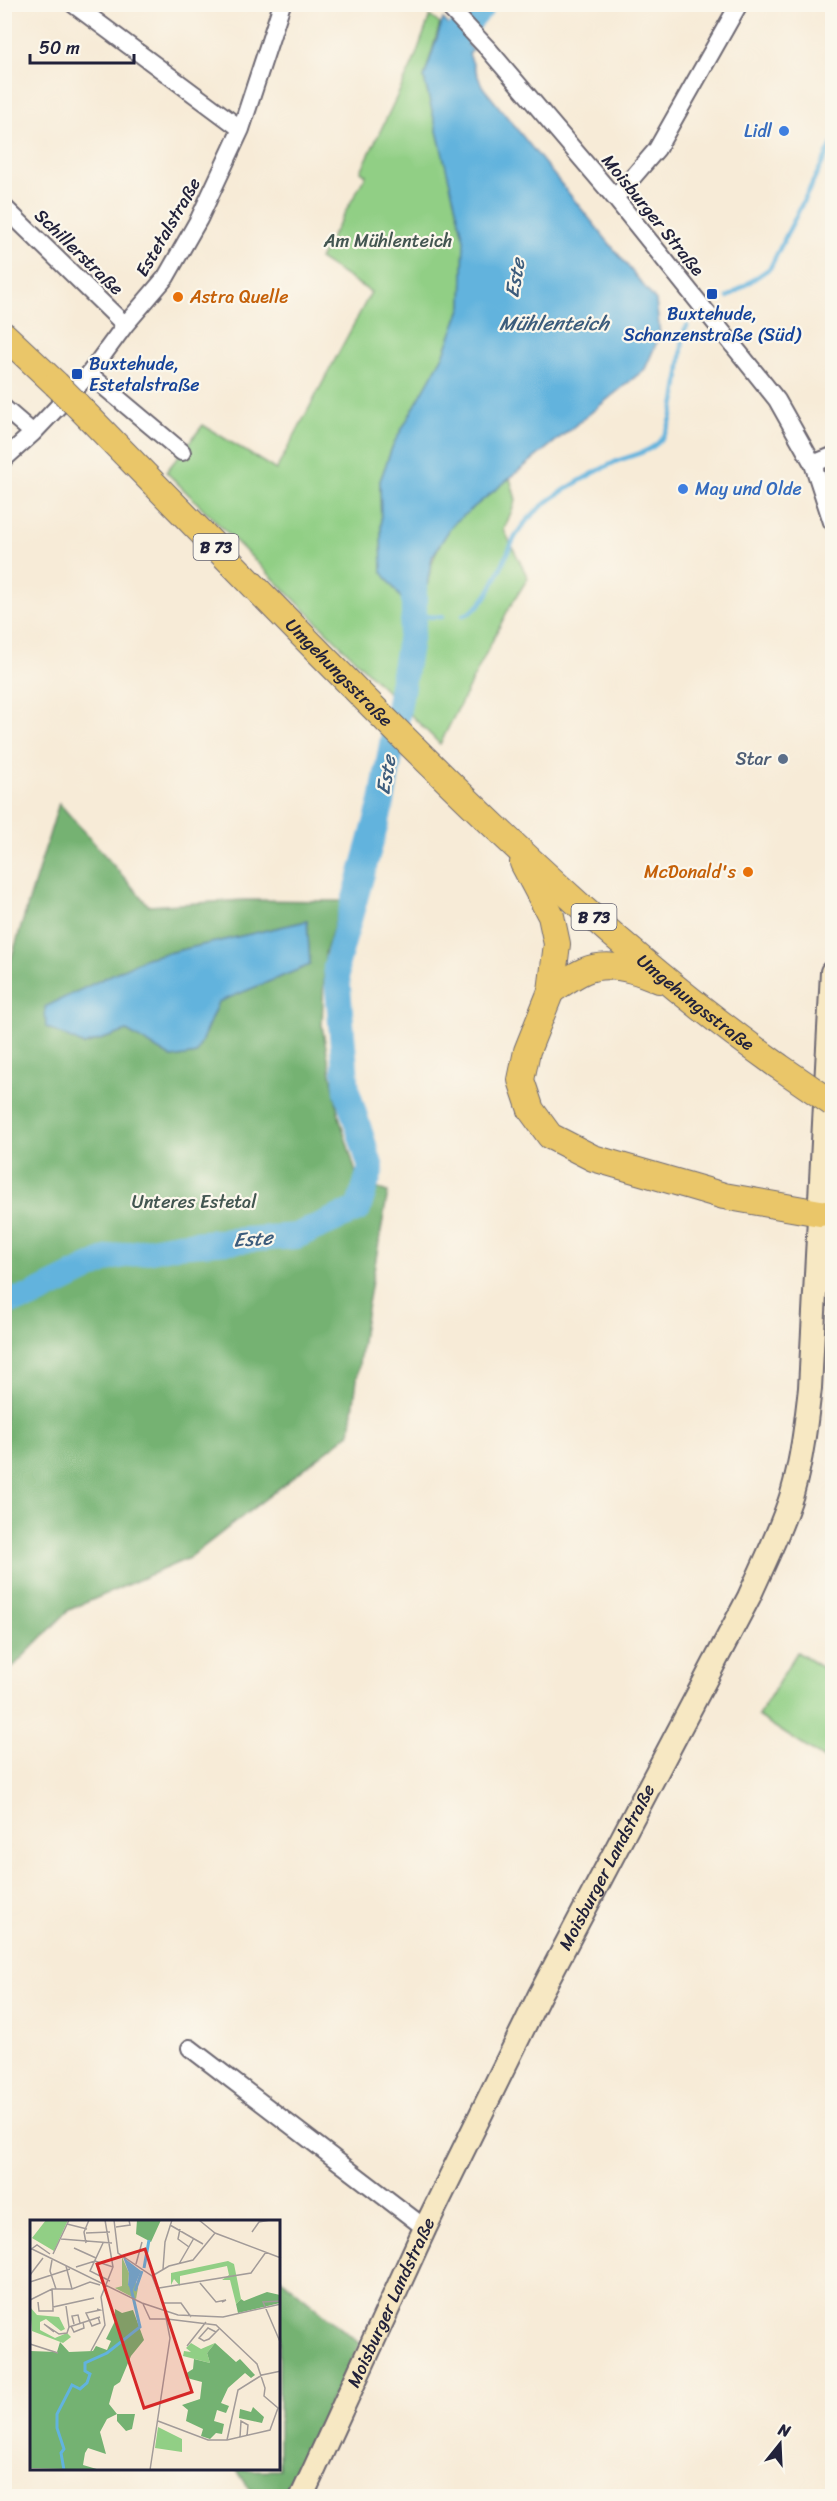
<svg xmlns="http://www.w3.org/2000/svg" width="837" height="2501" font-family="Sriracha,sans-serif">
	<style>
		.green { fill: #91cf85; stroke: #5a7860; stroke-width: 1.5 }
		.forest { fill: #74b272; stroke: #4b6a56; stroke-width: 1.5; fill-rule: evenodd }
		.water { fill: #62b3dd; stroke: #426a8c; stroke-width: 1.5 }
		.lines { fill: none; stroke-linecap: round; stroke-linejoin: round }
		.stream { stroke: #62b3dd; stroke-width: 4.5 }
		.river { stroke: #62b3dd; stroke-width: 26 }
		.street-casing { stroke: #6d6872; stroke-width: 20 }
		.secondary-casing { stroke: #6d6872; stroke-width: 26 }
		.primary-casing { stroke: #6d6872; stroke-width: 28 }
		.street { stroke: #fff; stroke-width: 16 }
		.secondary { stroke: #f7e8c3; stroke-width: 22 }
		.primary { stroke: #eac669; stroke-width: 26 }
		.primary-bridge-casing { stroke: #6d6872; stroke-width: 28; stroke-linecap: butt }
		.primary-bridge { stroke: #eac669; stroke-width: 26 }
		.shop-dot { fill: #3f7fe0; stroke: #fbf7ec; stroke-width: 2 }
		.transit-dot { fill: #1a4fb4; stroke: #fbf7ec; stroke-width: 2 }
		.food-dot { fill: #e8710a; stroke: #fbf7ec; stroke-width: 2 }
		.service-dot { fill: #5c6f8a; stroke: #fbf7ec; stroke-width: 2 }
		.labels { text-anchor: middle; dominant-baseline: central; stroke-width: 4.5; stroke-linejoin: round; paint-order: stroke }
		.shield { fill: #fbf7ec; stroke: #636270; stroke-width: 1.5 }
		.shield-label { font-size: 16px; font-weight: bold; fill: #22223b }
		.shop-label { font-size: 18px; fill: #366cbe; stroke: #fbf7ec; text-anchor: end }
		.street-label { font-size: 18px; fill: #22223b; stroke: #fbf7ec }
		.park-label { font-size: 18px; fill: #435651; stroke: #fbf7ec }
		.food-label { font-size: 18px; fill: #c56008; stroke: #fbf7ec; text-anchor: start }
		.transit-label { font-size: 18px; fill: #164399; stroke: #fbf7ec }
		.service-label { font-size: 18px; fill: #4e5e75; stroke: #fbf7ec; text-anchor: end }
		.water-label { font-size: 20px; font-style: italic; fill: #3c5c7c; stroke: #fbf7ec }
		.inset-river { fill: none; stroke: #62b3dd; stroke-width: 3 }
		.inset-road { fill: none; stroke: #a29b99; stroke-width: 1.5 }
		.view { fill: #d62828; fill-opacity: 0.15; stroke: #d62828; stroke-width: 3 }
		.inset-edge { fill: none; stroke: #22223b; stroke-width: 3 }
	</style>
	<rect width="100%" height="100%" fill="#fbf7ec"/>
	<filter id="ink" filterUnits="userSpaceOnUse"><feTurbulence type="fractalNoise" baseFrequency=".0167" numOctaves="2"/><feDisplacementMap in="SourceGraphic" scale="12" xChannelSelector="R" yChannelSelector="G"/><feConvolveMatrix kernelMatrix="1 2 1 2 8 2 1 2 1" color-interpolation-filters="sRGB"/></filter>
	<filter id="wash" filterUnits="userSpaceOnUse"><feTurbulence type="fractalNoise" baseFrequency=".008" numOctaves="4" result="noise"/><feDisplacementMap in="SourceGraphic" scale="24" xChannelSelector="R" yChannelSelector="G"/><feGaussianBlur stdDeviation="1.35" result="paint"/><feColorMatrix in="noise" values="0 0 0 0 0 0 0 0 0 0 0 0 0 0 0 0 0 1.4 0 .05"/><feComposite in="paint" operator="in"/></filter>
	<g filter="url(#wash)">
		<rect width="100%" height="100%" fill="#f7ebd7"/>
		<!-- green -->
		<path class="green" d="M430,16l10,8 -16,54 40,162 -2,66 -18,48 -51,91 -13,36 2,90 40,45c6,-36 7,-62 31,-92l57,-46 6,22 -12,30 24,48 -20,32 -68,134 -274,-272 37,-47 73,45 95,-178 -52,-33 47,-84 -5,-4 52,-108z
			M797,1652l35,22v90l-74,-48z"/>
		<!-- forest -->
		<path class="forest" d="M59,803l90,103 95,-6 98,1 -17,53 -3,72 17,90 20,67 29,9 -24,134 -14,107 -161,125 -120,52 -64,65 -1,-693zM307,921l3,44 -92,37 -22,52 -24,4 -45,-27 -43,14 62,-87z
			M279,2277l81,67 -78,152h-28l-17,-26h42z"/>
		<!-- water -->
		<path class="water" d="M443,19l30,31 -4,4 13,32 174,215 4,34 -15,34 -192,155 -21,33 -10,59h-8l-32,-44 -2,-91 13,-36 51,-91 18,-48 2,-66 -40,-162z
			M307,921l3,44 -92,37 -22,52 -24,4 -45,-27 -43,14 -38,-18 -1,-20 101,-49z"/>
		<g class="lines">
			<!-- stream -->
			<path class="stream" d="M831,199l1,-3
				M728,297l42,-29 62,-124
				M463,615c27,-5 40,-59 54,-81 5,-9 16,-20 24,-27 21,-18 50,-33 74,-45 16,-7 37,-9 48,-25 15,-22 17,-79 21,-106l3,-5
				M414,616l28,1"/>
			<!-- river -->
			<path class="river" d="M455,67l-3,-26 29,-33
				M4,1302l26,-5 79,-39 68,-13 119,-9 62,-27 13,-41 -24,-77 -11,-125 46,-164 32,-186v-36"/>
		</g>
	</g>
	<g filter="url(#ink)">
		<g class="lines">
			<!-- street casing -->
			<g class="street-casing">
				<path id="street" d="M73,4l168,125
					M446,4l43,46 126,148 162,202 36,64 19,58
					M615,198l42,-49 82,-145
					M4,207l121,118
					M89,374l93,78
					M4,408l29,25
					M4,459l29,-26 56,-59 36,-49 41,-48 33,-58 42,-90 41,-125
					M813,464l19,-8
					M190,2048l235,180"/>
			</g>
			<!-- secondary casing -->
			<g class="secondary-casing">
				<g id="secondary">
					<path id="s1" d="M302,2496l123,-268 115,-234 209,-397c15,-34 32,-67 43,-103 10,-35 14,-71 18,-106l22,-416"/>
				</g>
			</g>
			<!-- primary casing -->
			<g class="primary-casing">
				<g id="primary">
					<path d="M4,335l52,49"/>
					<path id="s2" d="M76,404c105,107 210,216 316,322 121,121 245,239 385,339"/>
					<path d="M523,863l28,53 6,28 -6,47 -24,60 -6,29 10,30 19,26 43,22 97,28 34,10 96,17"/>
					<path d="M551,991c11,-7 22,-15 33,-20 24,-11 53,-1 75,9"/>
				</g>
			</g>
			<!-- street -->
			<use href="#street" class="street"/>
			<!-- secondary -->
			<use href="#secondary" class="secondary"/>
			<!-- primary -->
			<use href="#primary" class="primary"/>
			<!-- primary-bridge casing -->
			<g class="primary-bridge-casing">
				<path id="primary-bridge" d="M56,384l20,20
					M777,1065l55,38"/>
			</g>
			<!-- primary-bridge -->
			<use href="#primary-bridge" class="primary-bridge"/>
		</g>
	</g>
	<!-- markers -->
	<g class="shop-dot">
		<circle cx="784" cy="131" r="6"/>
		<circle cx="683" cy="489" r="6"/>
	</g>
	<g class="transit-dot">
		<rect x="706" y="288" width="12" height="12" rx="3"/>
		<rect x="71" y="368" width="12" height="12" rx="3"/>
	</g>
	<g class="food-dot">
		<circle cx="178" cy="297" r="6"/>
		<circle cx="748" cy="872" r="6"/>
	</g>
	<circle class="service-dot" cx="783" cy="759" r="6"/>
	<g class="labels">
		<!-- shield labels -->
		<g class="shield">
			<rect x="193.5" y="534" width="45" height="26" rx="4.5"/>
			<rect x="571.5" y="904" width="45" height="26" rx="4.5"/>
		</g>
		<g class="shield-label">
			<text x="216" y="547">B 73</text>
			<text x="594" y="917">B 73</text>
		</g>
		<!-- shop labels -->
		<g class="shop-label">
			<text x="772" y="131">Lidl</text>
			<text x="695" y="489" text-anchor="start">May und Olde</text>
		</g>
		<!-- street labels -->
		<g class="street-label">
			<text transform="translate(653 215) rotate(51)">Moisburger Straße</text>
			<text transform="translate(168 227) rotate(-60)">Estetalstraße</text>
			<text transform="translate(79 252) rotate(44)">Schillerstraße</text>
			<text stroke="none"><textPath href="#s2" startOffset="376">Umgehungsstraße</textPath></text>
			<text stroke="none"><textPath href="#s2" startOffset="862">Umgehungsstraße</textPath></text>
			<text stroke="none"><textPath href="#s1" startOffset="699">Moisburger Landstraße</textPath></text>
			<text stroke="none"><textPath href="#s1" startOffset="213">Moisburger Landstraße</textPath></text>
		</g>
		<!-- park labels -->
		<g class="park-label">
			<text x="388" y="241">Am Mühlenteich</text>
			<text x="194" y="1202">Unteres Estetal</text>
		</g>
		<!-- food labels -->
		<g class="food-label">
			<text x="190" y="297">Astra Quelle</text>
			<text x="736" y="872" text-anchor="end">McDonald's</text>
		</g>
		<!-- transit labels -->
		<g class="transit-label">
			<text x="712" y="314">Buxtehude,<tspan x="712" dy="21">Schanzenstraße (Süd)</tspan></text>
			<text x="89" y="364" text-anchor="start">Buxtehude,<tspan x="89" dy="21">Estetalstraße</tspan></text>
		</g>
		<!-- service labels -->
		<g class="service-label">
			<text x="771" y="759">Star</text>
		</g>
		<!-- water labels -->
		<g class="water-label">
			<text transform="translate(515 278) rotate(-80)">Este</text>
			<text x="554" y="323">Mühlenteich</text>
			<text transform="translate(386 775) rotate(-80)">Este</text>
			<text transform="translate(253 1239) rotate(-4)">Este</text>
		</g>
	</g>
	<!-- overview -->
	<g transform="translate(30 2220)">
		<rect width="250" height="250" fill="#f7ebd7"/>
		<path d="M16,0h22l-14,31 -22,-13zM92,37l7,16 -1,12 4,3 3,-6 3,6 -2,11 -21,-11 7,-2zM198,41l6,3 7,35 -5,5 -6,-24h-8l7,-5 -2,-9 -47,10v10l-6,-7 -3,6v-12zM0,87l7,8 22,2 6,12 -4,2 -15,-12 -6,3v8l15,8 12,-5 4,4 -8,6 -31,-12zM161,123l10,6 14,-6 -8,10 3,10 -27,-7 1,-5 7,1 -5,-4zM128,207l24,12v13l-27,-4z" fill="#91cf85"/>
		<path d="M107,0h24l-10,22 -15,-8zM237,72l13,3v8l-42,10 -2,-9 5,-5 3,2zM85,89l7,4 11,-3 11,30 -13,16 -11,26 -6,4 -5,18 8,10h18l-3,15 -6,2 -9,-10v-7l-10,5 -7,13 6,22 -18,-6 -3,5 -2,12 17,5 -70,-2v-117l27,1 3,-10 9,10 24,-1 3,-5 11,4 4,-9 -5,-2 9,-18zM185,123l21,19 4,-3 15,16 -4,3 -6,-5 -17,15 -7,15 8,3 -3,7 -9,-3 -3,11 10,3 -2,10 -6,-1 -6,6 -9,-3 2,-7 -17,-8 2,-11 -6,-5 18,-6 2,-17 -15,-4 -2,-4 8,-5 1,-10 16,4 -3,-10zM223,187l11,10 -2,6 -23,-5 1,-9 11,3z" fill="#74b272"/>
		<path d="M93,37l18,14 -9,21 -4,-7 1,-12z" fill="#62b3dd"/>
		<path class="inset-river" d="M114,48l5,-28M105,71l7,-20M34,250l-3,-17 3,-4 -7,-21v-14l15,-29 8,4 7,-6 3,-9 -5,-3v-8l22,-10 33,-26 -9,-39"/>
		<path class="inset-road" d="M84,0l4,33 34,23 11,27M169,0l16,13 66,25M37,4l20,5M140,5l33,19M86,7l14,-2 -1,-5M150,9l-2,10 11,8M222,12l7,-10 11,-2M56,13l24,-1M31,19l51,4M56,23l-2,-11 5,-12M73,23l-13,28 20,10M0,28l112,55 36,12 45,2 58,-13M44,28l22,10M0,30l7,-5 13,9M23,34l16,-34M22,40l-2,11 6,18M106,44l6,-22M149,44l15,-26M36,46l6,23M46,47l19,-6 18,6M133,49l2,-27 7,-22M0,55l13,-17M122,56l17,-10 24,-6 22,-27M0,62l40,-13M170,63l16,19 10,-2 -4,2M129,68l92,-15 15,-21M22,69l1,18 41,-9M71,77l12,-30 -8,-47M0,80l22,-11h20l18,-7 10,3M251,81l-18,1 18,42M8,82l1,9h14v-4M113,84l7,15h17M36,86l3,21M67,89l3,1 -14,3 6,13 8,-3 -2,-6M44,104l-2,-8 6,-1 2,8M41,106l3,6 10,-4 -1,-6M39,107l31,-10M24,112l-10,-8 15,10 8,-1 2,-6M186,112l-8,-4 -9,10 5,3 5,-2 10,-10M0,124l28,9M157,126l19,-24M61,131l14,-26 -4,-28M128,201l50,19h19l43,-10 8,-22 -14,-12 1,-8 -8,-24 -41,-39 -49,-6M210,217l1,-16 7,4 -1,11M197,220l11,-50 24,-15 19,-4M120,250l20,-132 -7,-35h18l10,14"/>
		<path class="view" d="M115,29l47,143 -48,16 -47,-144z"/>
		<rect width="250" height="250" class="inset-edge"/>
	</g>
	<!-- margin -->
	<rect width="837" height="2501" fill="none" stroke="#fbf7ec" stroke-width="24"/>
	<!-- north arrow -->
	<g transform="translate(780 2444) rotate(18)" stroke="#fbf7ec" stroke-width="4.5" paint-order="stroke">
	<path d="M0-4.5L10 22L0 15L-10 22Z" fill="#22223b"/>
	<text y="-9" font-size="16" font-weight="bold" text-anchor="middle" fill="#22223b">N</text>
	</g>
	<!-- scale -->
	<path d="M30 54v9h104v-9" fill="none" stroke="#22223b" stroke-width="3"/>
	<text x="39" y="54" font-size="18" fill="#22223b" stroke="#fbf7ec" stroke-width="4.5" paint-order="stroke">50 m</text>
</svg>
